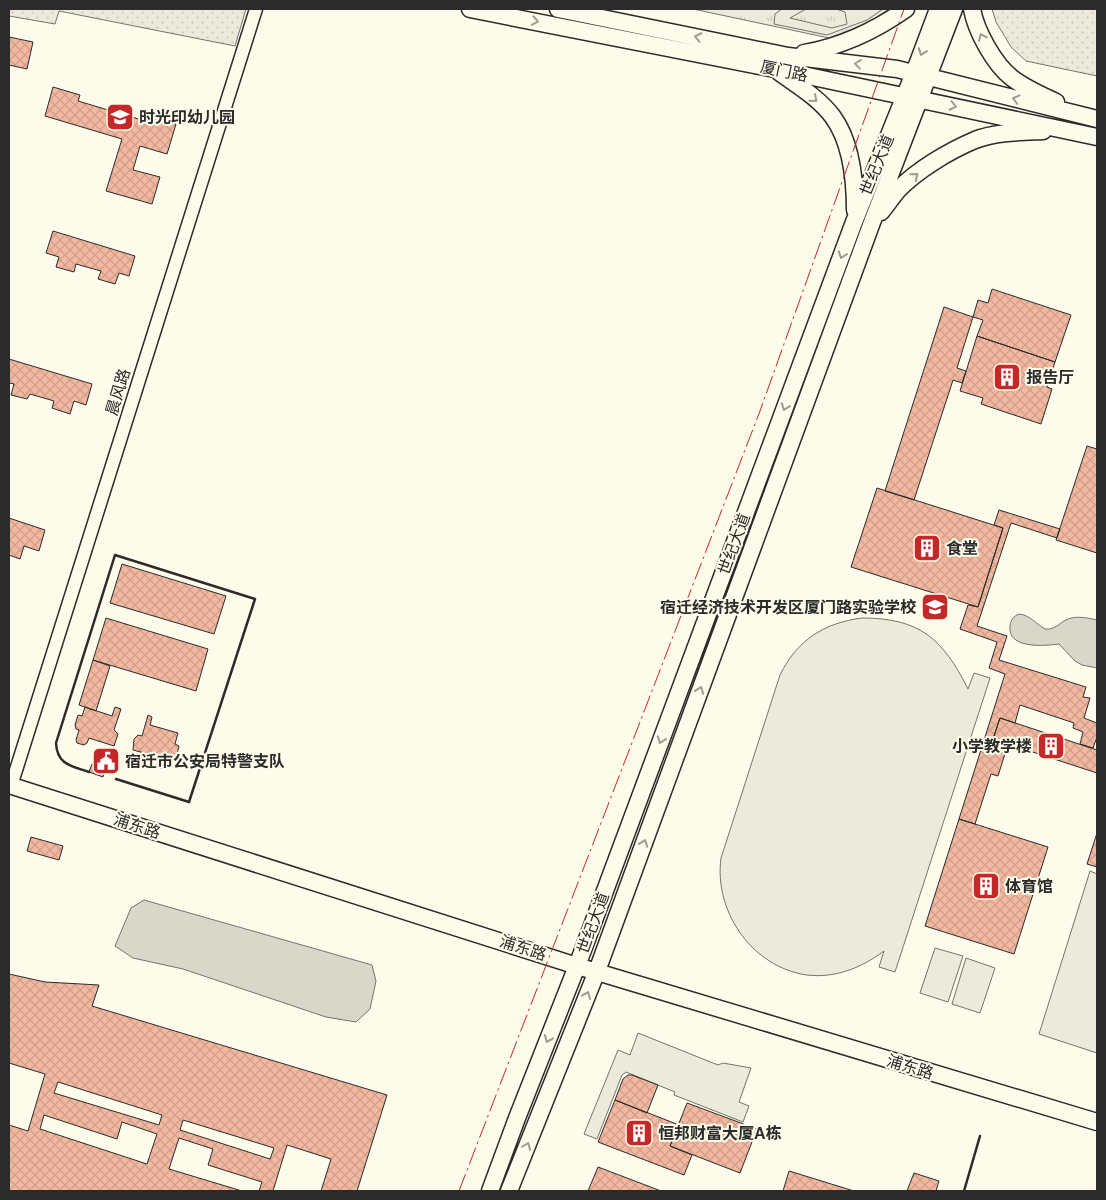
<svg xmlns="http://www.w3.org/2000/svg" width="1106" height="1200" font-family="Helvetica,'Noto Sans SC',sans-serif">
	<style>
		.grass { fill: url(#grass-dots); stroke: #74746e }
		.park { fill: url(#park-tufts); stroke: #74746e }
		.garden { fill: #ecebdb; stroke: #74746e }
		.parking { fill: #eceadb; stroke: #74746e }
		.water { fill: #d8d7c9; stroke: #74746e }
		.building { fill: url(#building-cross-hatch); stroke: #2b2b2b; fill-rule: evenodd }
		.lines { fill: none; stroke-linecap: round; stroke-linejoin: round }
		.minor-casing { stroke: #2b2b2b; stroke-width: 15 }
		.tertiary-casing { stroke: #2b2b2b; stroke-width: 19 }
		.minor { stroke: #fdfbea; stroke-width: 12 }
		.tertiary { stroke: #fdfbea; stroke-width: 16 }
		.wall { stroke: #2b2b2b; stroke-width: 2.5 }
		.power { stroke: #c62828; stroke-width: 1; stroke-dasharray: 18 4 2.5 4; stroke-linecap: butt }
		.oneway { stroke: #9e9d94 }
		.labels { text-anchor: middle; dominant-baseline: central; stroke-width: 4; stroke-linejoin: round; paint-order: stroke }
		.street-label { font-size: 16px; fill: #2b2b2b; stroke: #fdfbea }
		.poi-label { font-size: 16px; font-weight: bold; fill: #2b2b2b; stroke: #fdfbea; text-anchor: start }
	</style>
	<defs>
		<pattern id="grass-dots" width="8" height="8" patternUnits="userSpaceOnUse" patternTransform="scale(1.25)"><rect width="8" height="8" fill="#ecebdb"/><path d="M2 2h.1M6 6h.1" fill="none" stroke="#cbcabc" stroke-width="1.8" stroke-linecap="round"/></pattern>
		<pattern id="park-tufts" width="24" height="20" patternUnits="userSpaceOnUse" patternTransform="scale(1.25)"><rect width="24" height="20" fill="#ecebdb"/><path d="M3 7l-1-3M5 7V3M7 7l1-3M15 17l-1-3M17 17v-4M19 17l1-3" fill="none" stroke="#cbcabc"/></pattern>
		<pattern id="building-cross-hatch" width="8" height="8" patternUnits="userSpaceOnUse" patternTransform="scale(1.25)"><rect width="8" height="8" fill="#f2b8a0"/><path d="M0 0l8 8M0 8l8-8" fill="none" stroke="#d09e8a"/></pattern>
	</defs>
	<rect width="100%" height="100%" fill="#fdfbea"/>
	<!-- grass -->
	<path class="grass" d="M9,9h237l-11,37 -176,-35 -4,13 -46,-8z
		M992,9h105v67l-71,-15 -15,-14 -15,-25z"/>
	<!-- park -->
	<path class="park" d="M693,9h196l-20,14 -40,15z"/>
	<!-- garden -->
	<path class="garden" d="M862,618c58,0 81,21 106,71l6,-16 16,5 -95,294 -16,-5 5,-16c-24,18 -53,29 -83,23 -52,-11 -87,-65 -80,-116l59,-183c17,-35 44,-52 82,-57z
		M1090,871l7,3v179l-58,-19z
		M935,948l28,8 -15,46 -28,-9z
		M966,958l29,10 -15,45 -28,-9z"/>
	<!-- parking -->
	<path class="parking" d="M782,9h24l-16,9 42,10 15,-4 -2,-12 -9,-3h47l-16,11 -40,15 -53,-11 1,-10z
		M638,1033l80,32 5,-2 28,5 -12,34 10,4 -6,16 -69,-27 1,-3 -49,-20 -4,3 -25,64 -13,-5 34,-84 12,5z"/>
	<!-- water -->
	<path class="water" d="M1019,614c11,1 17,10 26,15 10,1 13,-5 21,-9 9,-5 22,-2 31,0v48l-15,-3 -7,-4 -16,-17c-15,2 -52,5 -49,-18 1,-7 4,-10 9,-12z
		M144,900l228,65 4,16 -6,28 -14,13 -30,-5 -143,-48 -50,-11 -18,-12 16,-38z"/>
	<!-- building -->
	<path class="building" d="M9,37l24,5 -6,27 -18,-4z
		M53,87l27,8 -2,6 67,20 2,-6 29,9 -9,30 -27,-8 -7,24 27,7 -8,27 -46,-13 16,-52 -77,-23z
		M53,231l82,25 -6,20 -10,-3 -4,11 -17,-5 3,-8 -25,-7 -2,8 -18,-5 3,-10 -13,-4z
		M992,289l79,26 -16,47 -78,-26 6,-16 -10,-3 5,-17 10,3z
		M944,307l29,10 -16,51 9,3 -4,12 -9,-3 -39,120 -29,-9z
		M977,336l78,26 -8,25 5,2 -11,35 -60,-20 2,-6 -23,-7z
		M9,359l83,25 -6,21 -12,-4 -4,13 -18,-6 2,-7 -24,-7 -3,5 -16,-4 3,-11 -5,-1z
		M1087,446l10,3v104l-41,-13z
		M877,488l126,40 -25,79 -127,-40z
		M999,510l61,19 -3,9 -46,-15 -34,103 30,10 -8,24 87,27 -3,10 7,1 -6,20 13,5v14l-4,11 -13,-4 3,-12 -10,-4 1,-5 -54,-18 -5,18 -15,-5 -7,21 15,5 -10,32 -7,-2 -16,50 -16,-5 46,-145 -16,-6 8,-26 -37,-13 8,-24 10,2 25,-79 -9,-3z
		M9,518l36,12 -6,21 -15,-5 -4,13 -11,-4z
		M122,564l104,32 -12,38 -104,-31z
		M106,618l102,31 -12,42 -103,-31z
		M93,660l17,6 -14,45 -17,-6z
		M85,707l27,9 3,-9 6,2 -7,21 4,4 -4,12 -25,-8 -2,5 -3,2 -7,-2 -1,-3 3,-10 -3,-1 -1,-4 3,-10 4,1z
		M148,715l4,2 -2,8 28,8 -3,11 4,2 -4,16 -5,-1 -4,7h-7l-2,-3 2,-8 -26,-7 1,-11 4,-4 4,1z
		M1000,718l97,32v23l-104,-34z
		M92,764l13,4 -2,9 -14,-5z
		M959,819l89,28 -34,107 -89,-28z
		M1097,833v34l-10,-3z
		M31,837l32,9 -4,14 -32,-9z
		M9,974l36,8 54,3 -7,21 295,89 -30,96h-36l10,-32 -44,-14 -14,46h-14l3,-9 -54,-17 5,-16 -34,-11 -10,31 73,22h-233v-66l19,6 17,-57 -36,-11zM58,1082l104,33 -3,10 -105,-32zM44,1115l73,24 5,-17 35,12 -10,30 -107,-35zM183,1120l91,28 -4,11 -90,-29z
		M628,1075h4l26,10 -11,28 -32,-13 8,-21z
		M615,1100l64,25 -9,21 22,9 -8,20 -86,-33z
		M687,1103l70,26 -17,44 -70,-27z
		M598,1167l63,24h-73z
		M789,1171l65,20h-71z
		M914,1173l25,8 -3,10h-29z"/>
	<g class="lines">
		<!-- minor casing -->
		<g class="minor-casing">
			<path id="minor" d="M11,786l245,-777"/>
		</g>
		<!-- tertiary casing -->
		<g class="tertiary-casing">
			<path id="tertiary" d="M470,9l305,60 322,68
				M558,9l230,47 109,13 200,50
				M972,9c4,22 22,55 40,69 13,10 29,17 44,24
				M804,53c36,-6 72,-23 102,-44
				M779,72c18,13 40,26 54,45 18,25 22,64 22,93
				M881,212c6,-7 11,-15 17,-22 19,-20 51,-39 77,-50 21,-8 45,-8 68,-9
				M9,785l568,181 520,156
				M490,1191l27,-73 60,-152 277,-744 60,-149 24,-64
				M509,1191l88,-220 274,-746 83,-216"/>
		</g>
		<!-- minor -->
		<use href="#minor" class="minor"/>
		<!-- tertiary -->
		<use href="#tertiary" class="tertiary"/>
		<!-- wall -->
		<path class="wall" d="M89,772c-17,-6 -32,-7 -33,-29l59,-188 140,44 -66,203 -73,-23
			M964,1191l16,-55"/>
		<!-- power -->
		<path class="power" d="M459,1191l301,-780 144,-402"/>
	</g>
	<!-- one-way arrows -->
	<defs><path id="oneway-chevron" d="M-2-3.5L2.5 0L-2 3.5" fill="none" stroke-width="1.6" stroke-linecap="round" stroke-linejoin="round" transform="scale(1.25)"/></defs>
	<g class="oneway">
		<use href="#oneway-chevron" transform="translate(535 21) rotate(11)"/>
		<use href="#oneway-chevron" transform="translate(698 37) rotate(-168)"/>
		<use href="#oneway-chevron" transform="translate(982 37) rotate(-115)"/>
		<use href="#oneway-chevron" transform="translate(922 52) rotate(110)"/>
		<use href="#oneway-chevron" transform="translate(858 64) rotate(-173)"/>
		<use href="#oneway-chevron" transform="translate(814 99) rotate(41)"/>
		<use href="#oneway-chevron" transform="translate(1016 99) rotate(-165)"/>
		<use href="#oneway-chevron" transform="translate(953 106) rotate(12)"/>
		<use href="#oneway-chevron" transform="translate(915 176) rotate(-39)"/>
		<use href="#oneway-chevron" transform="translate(842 255) rotate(110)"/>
		<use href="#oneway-chevron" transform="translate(785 407) rotate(110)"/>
		<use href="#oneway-chevron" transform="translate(700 690) rotate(-70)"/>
		<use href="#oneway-chevron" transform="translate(661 740) rotate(110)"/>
		<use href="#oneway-chevron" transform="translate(644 843) rotate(-70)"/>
		<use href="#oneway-chevron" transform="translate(587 995) rotate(-68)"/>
		<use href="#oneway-chevron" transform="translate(548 1039) rotate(112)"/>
		<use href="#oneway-chevron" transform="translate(527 1146) rotate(-69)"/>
	</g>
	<!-- icons -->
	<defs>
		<g id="school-square" transform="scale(1.4375)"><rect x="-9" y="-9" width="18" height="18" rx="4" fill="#c62828" stroke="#fdfbea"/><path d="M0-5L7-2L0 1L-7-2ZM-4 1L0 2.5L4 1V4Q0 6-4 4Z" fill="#fff"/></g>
		<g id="building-square" transform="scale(1.4375)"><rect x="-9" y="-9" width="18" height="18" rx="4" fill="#c62828" stroke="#fdfbea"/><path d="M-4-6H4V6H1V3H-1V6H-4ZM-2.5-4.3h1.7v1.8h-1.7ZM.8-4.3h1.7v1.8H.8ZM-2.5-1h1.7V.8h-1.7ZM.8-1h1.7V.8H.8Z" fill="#fff"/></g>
		<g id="civic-square" transform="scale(1.4375)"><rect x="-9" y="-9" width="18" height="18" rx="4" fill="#c62828" stroke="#fdfbea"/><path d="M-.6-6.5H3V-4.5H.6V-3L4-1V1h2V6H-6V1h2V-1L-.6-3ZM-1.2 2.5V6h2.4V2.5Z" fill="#fff"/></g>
	</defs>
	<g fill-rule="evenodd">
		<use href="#school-square" x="120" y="117"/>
		<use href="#building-square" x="1007" y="377"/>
		<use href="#building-square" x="927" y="548"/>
		<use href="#school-square" x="935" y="607"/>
		<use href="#building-square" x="1051" y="746"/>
		<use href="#civic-square" x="106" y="761"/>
		<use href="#building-square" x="986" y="886"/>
		<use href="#building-square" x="639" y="1133"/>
	</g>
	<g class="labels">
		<!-- street labels -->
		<g class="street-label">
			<text transform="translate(784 71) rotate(12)">厦门路</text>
			<text transform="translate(877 165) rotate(-68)">世纪大道</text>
			<text transform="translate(118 392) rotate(-73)">晨风路</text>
			<text transform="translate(734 544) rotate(-70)">世纪大道</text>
			<text transform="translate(137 826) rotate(18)">浦东路</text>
			<text transform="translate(593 923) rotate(-70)">世纪大道</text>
			<text transform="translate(523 948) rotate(18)">浦东路</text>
			<text transform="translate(910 1067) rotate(17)">浦东路</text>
		</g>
		<!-- poi labels -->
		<g class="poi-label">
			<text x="139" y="117">时光印幼儿园</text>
			<text x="1026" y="377">报告厅</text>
			<text x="946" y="548">食堂</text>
			<text x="916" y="607" text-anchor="end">宿迁经济技术开发区厦门路实验学校</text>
			<text x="1032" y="746" text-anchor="end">小学教学楼</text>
			<text x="125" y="761">宿迁市公安局特警支队</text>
			<text x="1005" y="886">体育馆</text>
			<text x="658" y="1133">恒邦财富大厦A栋</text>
		</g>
	</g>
	<!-- border -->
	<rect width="1106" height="1200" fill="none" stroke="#2b2b2b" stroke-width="20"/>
</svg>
